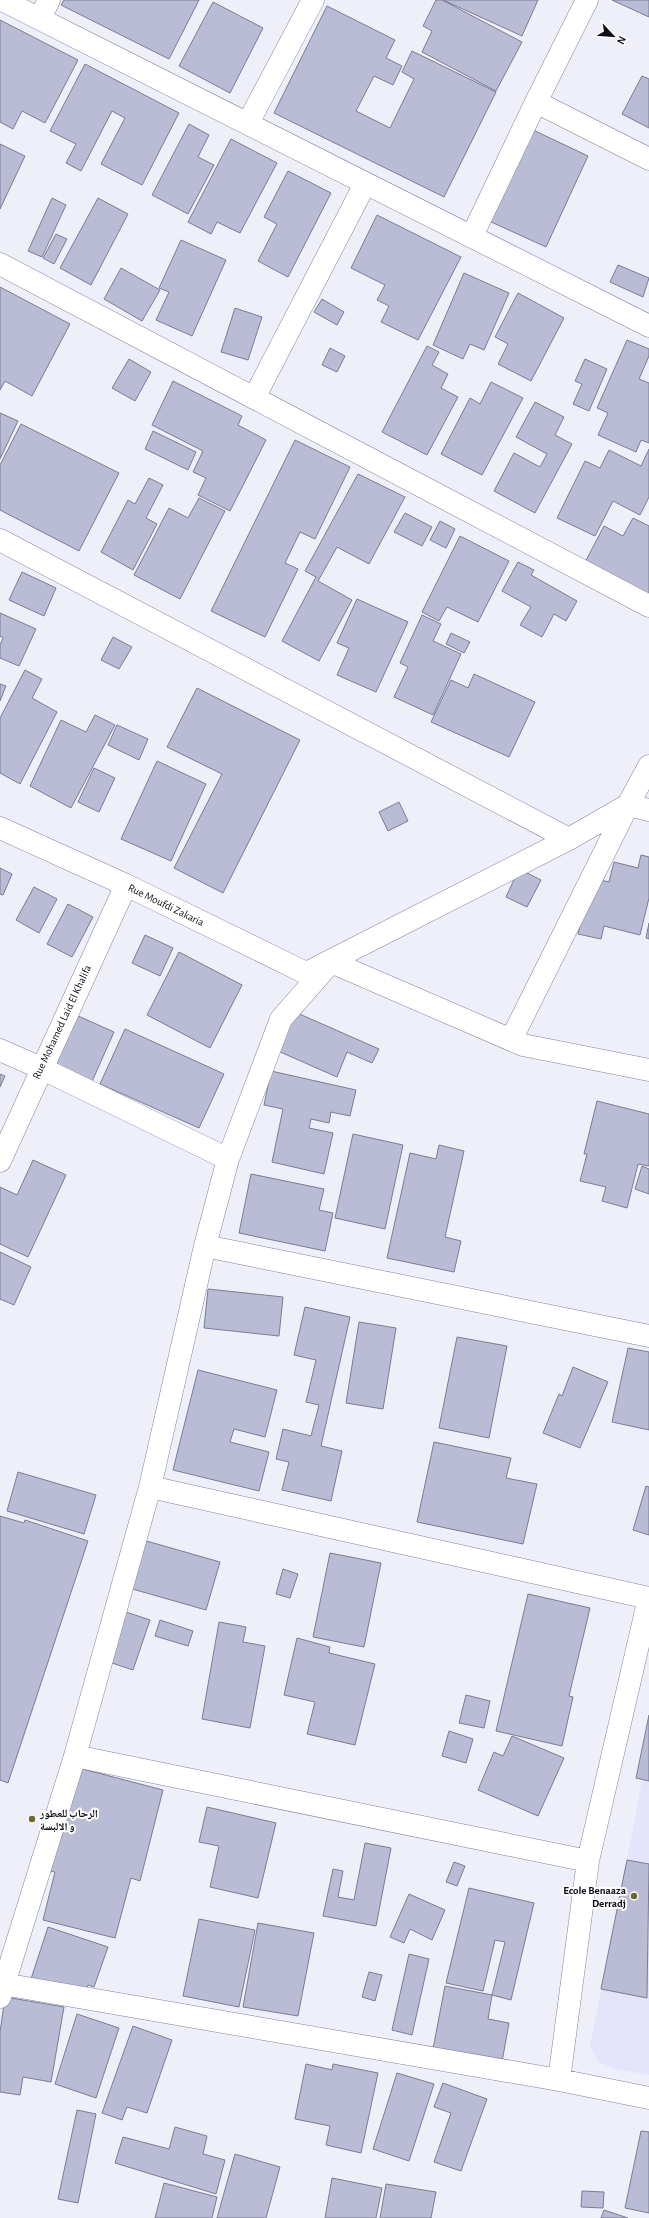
<svg xmlns="http://www.w3.org/2000/svg" width="649" height="2218" font-family="'Alegreya Sans','Noto Naskh Arabic',sans-serif">
	<style>
		.built { fill: #e4e5fa }
		.building { fill: #babcd6; stroke: #7b7c94 }
		.lines { fill: none; stroke-linecap: round; stroke-linejoin: round }
		.street-casing { stroke: #82849c; stroke-width: 23 }
		.street { stroke: #fff; stroke-width: 22 }
		.poi-dot { fill: #6c6632; stroke: #fefefe; stroke-width: 1.5 }
		.labels { text-anchor: middle; dominant-baseline: central; stroke-width: 4; stroke-linejoin: round; paint-order: stroke }
		.street-label { font-size: 11px; fill: #0e0e17; stroke: #fefefe }
		.poi-label { font-size: 11px; font-weight: bold; fill: #0e0e17; stroke: #fefefe; text-anchor: start }
	</style>
	<rect width="100%" height="100%" fill="#efeffa"/>
	<!-- built -->
	<path class="built" d="M649,1746v329l-33,-6 -18,-7 -8,-16z"/>
	<!-- building -->
	<path class="building" d="M64,0h135l-30,59 -108,-54z
		M436,0h6l80,42 -26,49 -74,-39 10,-21 -9,-5z
		M443,0h95l-16,36z
		M612,0h37v17z
		M213,2l50,26 -33,65 -51,-27z
		M327,6l68,34 -9,18 16,8 -9,19 -19,-9 -18,35 34,17 24,-49 -12,-7 10,-21 84,41 -52,105 -170,-84z
		M0,20l78,40 -33,63 -23,-12 -9,18 -13,-7z
		M85,64l94,49 -37,72 -41,-21 24,-46 -13,-7 -31,60 -15,-8 10,-19 -26,-13z
		M642,76l7,3v49l-27,-14z
		M189,124l20,11 -11,22 16,8 -26,49 -36,-19z
		M531,129l57,27 -42,91 -57,-26z
		M231,139l46,24 -37,70 -23,-11 -6,12 -23,-12z
		M0,144l25,12 -25,53z
		M288,171l43,22 -43,84 -30,-16 19,-37 -13,-7z
		M52,198l14,7 -24,52 -14,-6z
		M98,198l30,16 -37,71 -31,-17z
		M377,215l84,42 -43,83 -37,-18 8,-16 -12,-6 8,-15 -34,-17z
		M56,234l11,5 -13,25 -11,-6z
		M181,240l45,20 -34,76 -36,-16 13,-28 -10,-4z
		M618,265l31,13 -6,19 -33,-15z
		M121,268l39,22 -18,31 -38,-22z
		M464,273l45,20 -25,57 -14,-6 -7,15 -30,-14z
		M0,287l70,37 -38,72 -27,-15 -5,9z
		M518,293l46,25 -33,63 -33,-17 10,-20 -13,-7z
		M322,299l22,13 -7,13 -23,-13z
		M235,308l27,9 -14,43 -27,-8z
		M627,340l22,9v7l-10,23 10,4v60l-8,-3 -5,12 -38,-17 10,-22 -11,-5z
		M427,346l12,6 -7,13 16,9 -7,14 17,9 -31,58 -45,-23z
		M330,348l15,8 -8,16 -15,-7z
		M129,359l22,13 -16,29 -23,-13z
		M585,359l22,10 -18,42 -16,-7 9,-20 -7,-3z
		M173,381l69,35 -4,9 28,15 -36,71 -32,-16 8,-17 -13,-6 10,-21 -51,-26z
		M491,382l32,16 -41,77 -41,-21 29,-56 10,6z
		M535,402l29,15 -9,18 17,9 -37,69 -41,-22 20,-38 26,14 7,-13 -31,-17z
		M0,413l18,8 -18,38z
		M21,424l98,49 -40,78 -79,-41v-45z
		M153,431l43,21 -8,18 -43,-21z
		M295,440l55,27 -35,72 -15,-7 -15,31 13,6 -33,68 -54,-26z
		M649,449v48l-9,18 -27,-14 -18,35 -38,-18 28,-57 15,7 9,-18 32,16z
		M358,474l47,23 -36,67 -32,-17 -19,34 34,19 -33,61 -37,-20 34,-64 -11,-6z
		M149,478l14,7 -17,33 11,6 -24,46 -32,-18 27,-52 7,4z
		M199,498l26,13 -45,88 -46,-24 35,-67 19,10z
		M405,513l27,14 -10,19 -28,-14z
		M633,518l16,8v76l-67,-34 22,-42 19,10z
		M440,521l15,8 -9,19 -16,-8z
		M460,536l49,25 -31,61 -31,-15 -8,14 -17,-9z
		M518,562l16,8 -3,5 46,26 -11,20 -12,-7 -12,23 -22,-12 11,-18 -29,-16z
		M22,572l34,16 -12,28 -35,-16z
		M357,599l51,23 -32,70 -39,-17 12,-27 -12,-5z
		M0,613l36,16 -17,37 -19,-8v-13l3,-7 -3,-2z
		M422,615l19,9 -8,17 28,13 -28,61 -39,-18 14,-30 -8,-4z
		M451,633l19,9 -6,11 -18,-9z
		M113,637l19,10 -13,22 -18,-9z
		M25,670l17,9 -10,19 25,14 -37,72 -20,-11v-55z
		M474,674l61,28 -26,55 -78,-35 20,-42 17,8z
		M0,684l6,2 -6,15z
		M197,688l103,52 -77,153 -49,-25 48,-94 -55,-27z
		M95,715l20,10 -44,83 -41,-22 31,-66 25,12z
		M117,725l31,14 -9,21 -31,-15z
		M157,761l49,23 -35,77 -50,-22z
		M94,768l21,10 -16,34 -21,-10z
		M399,802l9,19 -20,10 -9,-19z
		M641,855l8,2v41l-9,37 -36,-9 -3,13 -23,-5 14,-56 17,4 5,-20 24,6z
		M0,868l12,6 -9,21 -3,-1z
		M519,869l22,11 -14,27 -21,-10z
		M34,887l23,12 -18,34 -23,-13z
		M68,904l25,13 -21,40 -25,-13z
		M649,923v16l-3,-1z
		M145,935l28,13 -13,28 -28,-13z
		M179,952l63,33 -32,63 -63,-33z
		M67,1011l47,21 -24,54 -47,-22z
		M295,1012l84,37 -7,14 -25,-11 -10,25 -59,-26z
		M125,1029l99,45 -25,54 -99,-44z
		M271,1071l85,19 -6,26 -19,-4 -2,11 -18,-4 -2,9 24,5 -9,41 -52,-12 11,-53 -19,-4z
		M0,1074l5,2 -5,11z
		M597,1101l52,13v52l-11,-2 -11,44 -25,-7 4,-14 -26,-6 7,-27h-3z
		M353,1134l50,11 -18,84 -50,-11z
		M439,1145l25,6 -19,86 16,4 -7,31 -67,-14 23,-105 26,6z
		M33,1160l33,15 -38,82 -28,-13v-57l17,8z
		M642,1166l7,3v25l-14,-5z
		M251,1174l73,15 -5,21 14,3 -8,38 -86,-18z
		M0,1252l31,15 -17,38 -14,-6z
		M208,1289l75,8 -4,39 -75,-8z
		M305,1307l45,10 -29,129 21,5 -11,50 -49,-11 7,-28 -13,-3 7,-30 28,7 8,-31 -13,-3 10,-42 -22,-5z
		M359,1322l37,6 -13,81 -37,-6z
		M457,1337l50,9 -18,92 -50,-10z
		M628,1348l21,4v78l-37,-8z
		M573,1367l35,15 -28,66 -37,-15 16,-39 3,2z
		M198,1370l79,20 -12,47 -31,-8 -4,13 39,10 -10,39 -86,-21z
		M434,1442l77,16 -5,20 31,6 -14,60 -106,-22z
		M18,1472l78,23 -12,39 -77,-23z
		M646,1486l3,1v48l-16,-5z
		M0,1516l24,7 1,-3 63,21 -80,242 -8,-3z
		M143,1540l77,22 -14,48 -77,-22z
		M330,1553l51,10 -17,84 -51,-10z
		M283,1569l15,5 -8,24 -14,-4z
		M528,1594l62,14 -21,88 4,1 -11,49 -66,-15z
		M126,1612l24,8 -17,50 -24,-8z
		M160,1620l33,11 -5,15 -33,-10z
		M219,1622l27,5 -3,15 22,4 -15,82 -48,-9z
		M297,1638l33,9 -1,6 46,11 -20,81 -48,-11 8,-32 -31,-7z
		M466,1695l24,6 -6,27 -25,-5z
		M649,1715v66l-13,-3z
		M449,1731l24,8 -7,24 -24,-7z
		M512,1736l52,22 -26,58 -60,-26 16,-38 9,4z
		M75,1767l88,23 -23,91 -9,-3 -16,60 -72,-18 12,-48 -6,-1z
		M207,1807l69,16 -18,75 -48,-11 9,-41 -20,-4z
		M365,1843l26,5 -15,78 -53,-10 10,-47 10,2 -5,26 16,3z
		M627,1860l22,4 -2,134 -46,-9z
		M454,1862l11,4 -8,20 -11,-4z
		M469,1888l65,15 -23,97 -19,-5 13,-53 -10,-2 -12,51 -37,-8z
		M409,1894l36,16 -13,30 -22,-11 -6,14 -14,-6z
		M199,1919l56,11 -16,77 -56,-11z
		M258,1923l56,10 -16,83 -55,-9z
		M48,1927l60,20 -14,40 -6,-2 -5,12 -52,-18z
		M409,1954l20,5 -17,76 -20,-5z
		M369,1972l13,3 -7,26 -13,-4z
		M445,1986l47,9 -4,24 21,4 -7,39 -69,-13z
		M5,1997l59,10 -13,75 -28,-5 -3,18 -20,-3v-60z
		M77,2014l42,14 -23,70 -41,-14z
		M133,2026l39,14 -25,73 -20,-6 -5,13 -20,-7z
		M306,2064l26,6 1,-6 45,9 -17,80 -35,-8 4,-19 -35,-7z
		M397,2073l37,11 -25,77 -36,-12z
		M443,2083l44,16 -26,72 -27,-9 17,-49 -17,-6z
		M77,2110l19,4 -18,89 -20,-4z
		M175,2127l32,9 -4,18 22,6 -9,34 -101,-31 8,-26 46,12z
		M641,2131l8,1v81l-24,-5z
		M235,2154l45,13 -14,51h-49z
		M332,2178l50,10 -6,30h-51z
		M164,2183l53,14 -5,21h-57z
		M386,2184l50,8 -5,26h-51z
		M582,2191l22,1 -1,16 -22,-1z
		M604,2210l24,8h-27z"/>
	<g class="lines">
		<!-- street casing -->
		<g class="street-casing">
			<path id="street" d="M2,0l647,326
				M40,18l9,-18
				M536,102l113,57
				M248,123l65,-123
				M472,236l64,-134 51,-102
				M0,264l649,342
				M254,398l111,-214
				M0,540l569,299
				M0,828l126,57 180,88 24,-11
				M331,962l192,83 126,25
				M318,967l251,-128 59,-34 21,-39
				M511,1040l117,-235 21,5
				M0,1050l41,18 187,91
				M0,1161l126,-276
				M205,1246l444,90
				M150,1487l499,111
				M75,1756l513,105
				M3,1984l556,96 90,18
				M0,1997l75,-241 75,-269 55,-241 23,-87 53,-140 50,-57
				M559,2080l29,-219 61,-263"/>
		</g>
		<!-- street -->
		<use href="#street" class="street"/>
	</g>
	<!-- markers -->
	<g class="poi-dot">
		<circle cx="32" cy="1819" r="4"/>
		<circle cx="634" cy="1896" r="4"/>
	</g>
	<g class="labels">
		<!-- street labels -->
		<g class="street-label">
			<text transform="translate(166 905) rotate(26)">Rue Moufdi Zakaria</text>
			<text transform="translate(62 1022) rotate(-65)">Rue Mohamed Laid El Khalifa</text>
		</g>
		<!-- poi labels -->
		<g class="poi-label">
			<text x="40" y="1813">الرحاب للعطور<tspan x="40" dy="13">و الالبسة</tspan></text>
			<text x="626" y="1890" text-anchor="end">Ecole Benaaza<tspan x="626" dy="13">Derradj</tspan></text>
		</g>
	</g>
	<!-- north arrow -->
	<g transform="translate(613 36) rotate(116)" stroke="#fefefe" stroke-width="3" paint-order="stroke">
	<path d="M0-3L7 15L0 10L-7 15Z" fill="#0e0e17"/>
	<text y="-6" font-size="11" font-weight="bold" text-anchor="middle" fill="#0e0e17">N</text>
	</g>
</svg>
